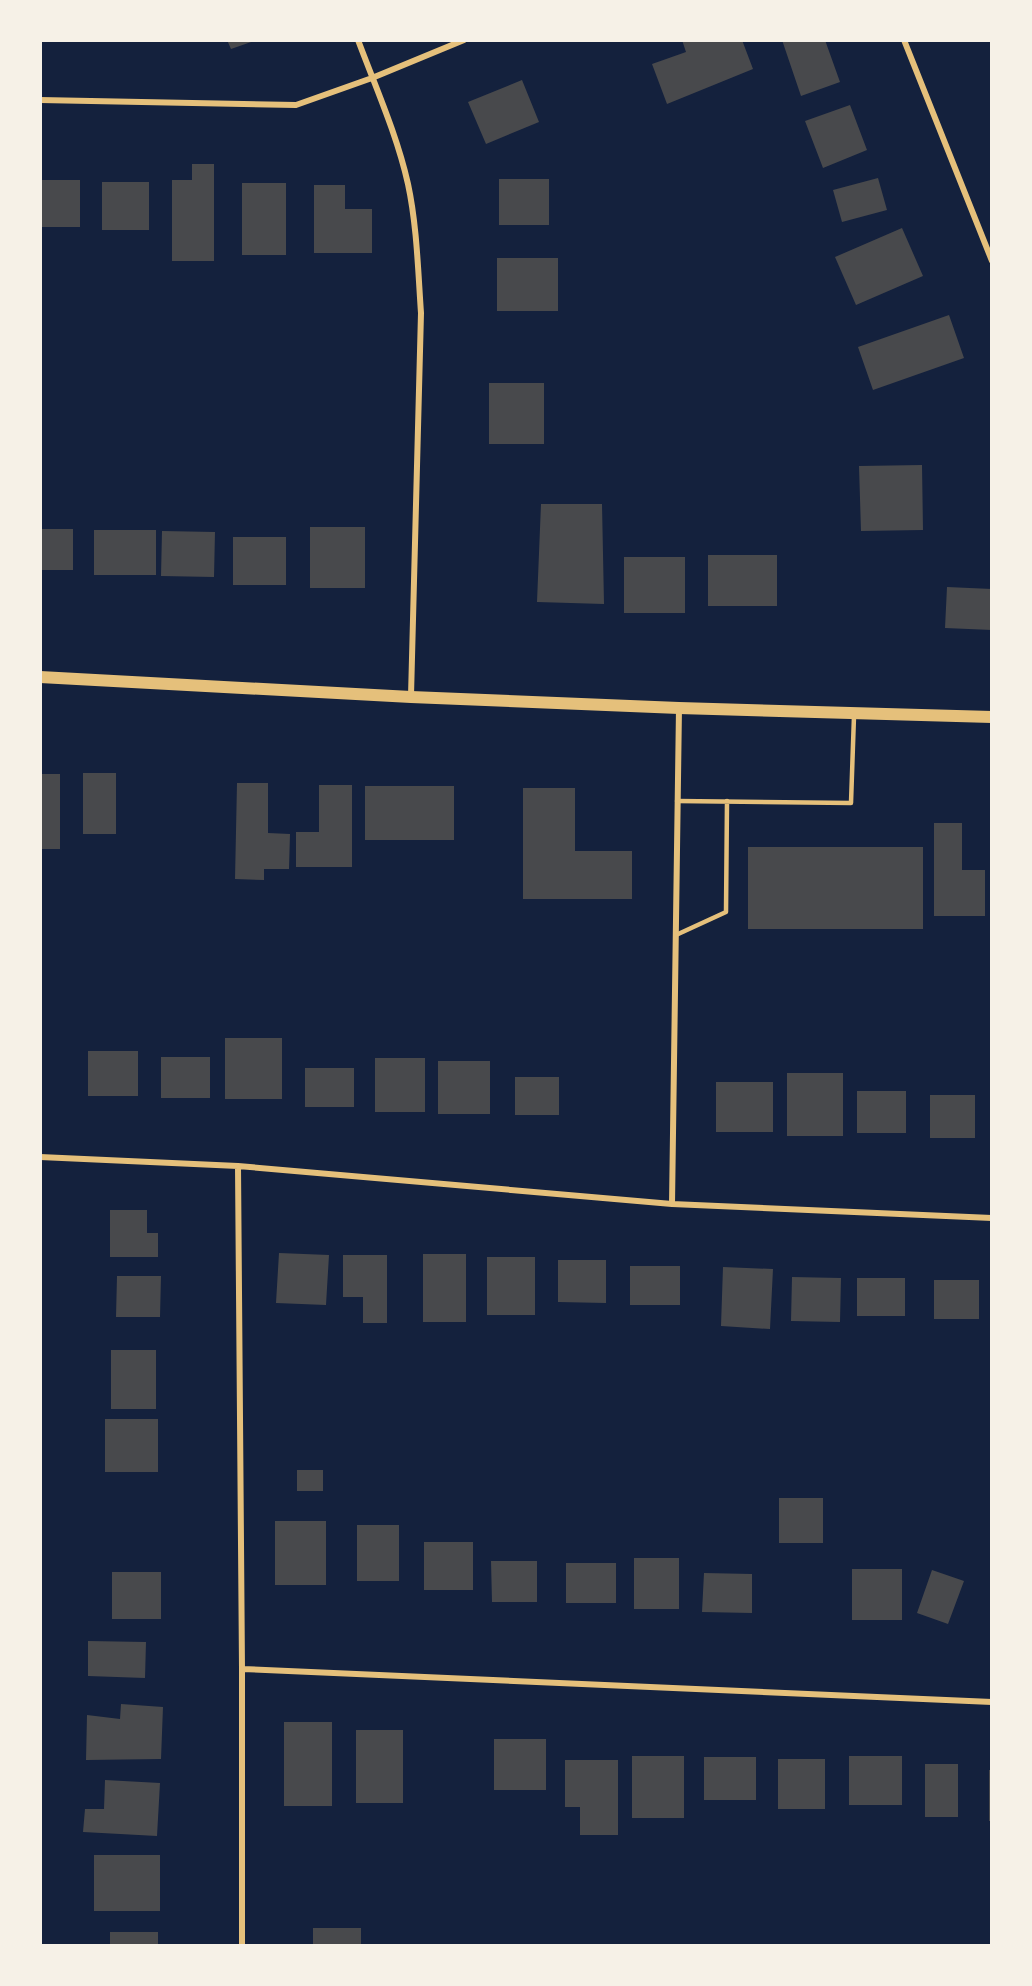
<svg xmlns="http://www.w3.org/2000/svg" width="1032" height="1986" font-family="Jost,sans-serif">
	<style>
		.building { fill: #48494c }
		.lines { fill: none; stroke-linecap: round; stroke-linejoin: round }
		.service { stroke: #e5c07b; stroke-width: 4.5 }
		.minor { stroke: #e5c07b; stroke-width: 6 }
		.secondary { stroke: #e5c07b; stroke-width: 12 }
	</style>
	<rect width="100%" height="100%" fill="#14213d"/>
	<!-- building -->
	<path class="building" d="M227,40h27v1l-23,8z
		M682,40h60l11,29 -86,35 -15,-40 34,-12z
		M782,40h43l15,42 -39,14z
		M522,80l17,42 -53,22 -18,-42z
		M850,105l17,45 -44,18 -18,-47z
		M192,164h22v97h-42v-81h20z
		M878,178l9,32 -45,12 -9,-32z
		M499,179h50v46h-50z
		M40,180h40v47h-40z
		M102,182h47v48h-47z
		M242,183h44v72h-44z
		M314,185h31v24h27v44h-58z
		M902,228l21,48 -67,29 -21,-48z
		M497,258h61v53h-61z
		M949,315l15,43 -91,32 -15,-43z
		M489,383h55v61h-55z
		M922,465l1,65 -62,1 -2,-65z
		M541,504h61l2,100 -67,-2z
		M310,527h55v61h-55z
		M40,529h33v41h-33z
		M94,530h62v45h-62z
		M162,531l53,1 -1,45 -53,-1z
		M233,537h53v48h-53z
		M708,555h69v51h-69z
		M624,557h61v56h-61z
		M947,587l45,2v41l-47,-2z
		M83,773h33v61h-33z
		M40,774h20v75h-20z
		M237,783h31v50l22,1 -1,35h-25v11l-29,-1z
		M319,785h33v82h-56v-35h23z
		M365,786h89v54h-89z
		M523,788h52v63h57v48h-109z
		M934,823h28v47h23v46h-51z
		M748,847h175v82h-175z
		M225,1038h57v61h-57z
		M88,1051h50v45h-50z
		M161,1057h49v41h-49z
		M375,1058h50v54h-50z
		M438,1061h52v53h-52z
		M305,1068h49v39h-49z
		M787,1073h56v63h-56z
		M515,1077h44v38h-44z
		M716,1082h57v50h-57z
		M857,1091h49v42h-49z
		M930,1095h45v43h-45z
		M110,1210h37v23h11v24h-48z
		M279,1253l50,2 -3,50 -50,-2z
		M423,1254h43v68h-43z
		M343,1255h44v68h-24v-26h-20z
		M487,1257h48v58h-48z
		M558,1260h48v43l-48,-1z
		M630,1266h50v39h-50z
		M723,1267l50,2 -3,60 -49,-3z
		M117,1276h44l-1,41h-44z
		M792,1277l49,1 -1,44 -49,-1z
		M857,1278h48v38h-48z
		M934,1280h45v39h-45z
		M111,1350h45v59h-45z
		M105,1419h53v53h-53z
		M297,1470h26v21h-26z
		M779,1498h44v45h-44z
		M275,1521h51v64h-51z
		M357,1525h42v56h-42z
		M424,1542h49v48h-49z
		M634,1558h45v51h-45z
		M491,1561h46v41h-45z
		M566,1563h50v40h-50z
		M852,1569h50v51h-50z
		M932,1570l32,11 -16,43 -31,-11z
		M112,1572h49v47h-49z
		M704,1573l48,1v39l-50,-1z
		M88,1641l58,1 -1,36 -57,-2z
		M121,1704l42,3 -2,52 -75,1 1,-45 33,4z
		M284,1722h48v84h-48z
		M356,1730h47v73h-47z
		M494,1739h52v51h-52z
		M632,1756h52v62h-52z
		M849,1756h53v49h-53z
		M704,1757h52v43h-52z
		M778,1759h47v50h-47z
		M565,1760h53v75h-38v-28h-15z
		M925,1764h33v53h-33z
		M989,1770h3v51h-3z
		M105,1780l55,3 -3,53 -74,-4 2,-23h19z
		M94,1855h66v56h-66z
		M313,1928h48v18h-48z
		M110,1932h48v14h-48z"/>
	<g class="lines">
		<!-- service -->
		<path class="service" d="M677,801l174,2 3,-87
			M676,935l50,-23 1,-111"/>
		<!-- minor -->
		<path class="minor" d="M358,40c18,48 39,95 50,144 9,42 10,87 13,129l-10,383
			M904,40l88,221
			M40,100l256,5 76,-27 92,-38
			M40,1157l198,9 434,38 320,14
			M238,1166l4,503v277
			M672,1204l7,-496
			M242,1669l750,33"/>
		<!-- secondary -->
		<path class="secondary" d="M40,677l371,20 268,11 313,9"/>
	</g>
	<!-- border -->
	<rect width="1032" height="1986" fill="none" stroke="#f6f1e7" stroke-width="84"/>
</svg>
